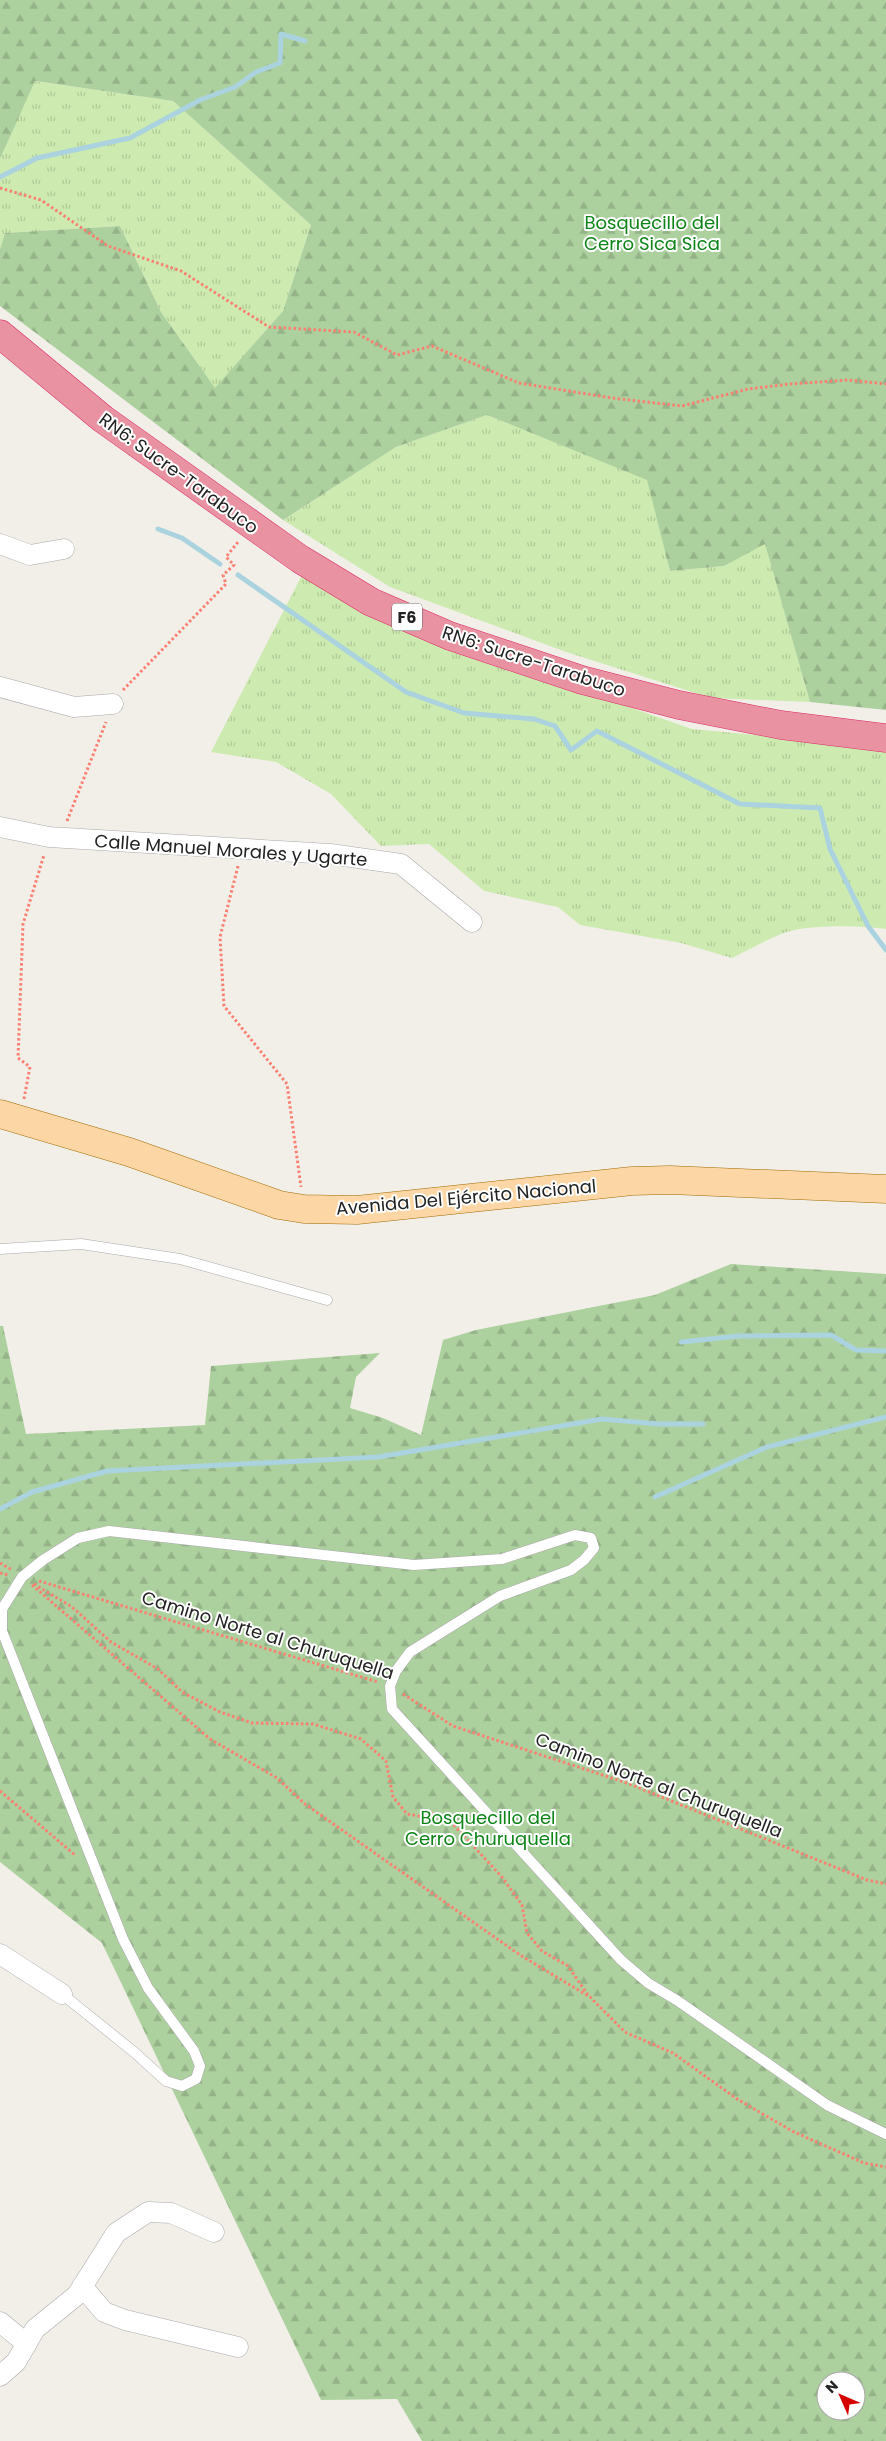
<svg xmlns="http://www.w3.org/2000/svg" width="886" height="2441" font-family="Poppins,sans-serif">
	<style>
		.grass { fill: url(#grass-tufts) }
		.forest { fill: url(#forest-firs); fill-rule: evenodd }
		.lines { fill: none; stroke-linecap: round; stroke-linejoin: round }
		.stream { stroke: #aad3df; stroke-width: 5 }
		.lane-casing { stroke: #a9a9a9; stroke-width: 11 }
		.street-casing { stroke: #a9a9a9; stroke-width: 21 }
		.primary-casing { stroke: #a06b00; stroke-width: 29 }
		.highway-casing { stroke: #dc2a67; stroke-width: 29 }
		.path { stroke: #fa8072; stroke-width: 3; stroke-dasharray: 2.5 2.5; stroke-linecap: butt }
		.lane { stroke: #fff; stroke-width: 10 }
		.street { stroke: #fff; stroke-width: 20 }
		.primary { stroke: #fcd6a4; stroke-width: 28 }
		.highway { stroke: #e892a2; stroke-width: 28 }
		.labels { text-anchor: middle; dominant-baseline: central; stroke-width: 4; stroke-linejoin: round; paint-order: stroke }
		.shield { fill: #fff; stroke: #646464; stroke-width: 1 }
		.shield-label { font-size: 16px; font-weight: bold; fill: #222 }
		.park-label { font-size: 18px; fill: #0c8416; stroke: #fff }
		.street-label { font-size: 18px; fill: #222; stroke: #fff }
	</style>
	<defs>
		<pattern id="grass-tufts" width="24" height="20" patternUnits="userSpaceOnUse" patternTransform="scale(1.25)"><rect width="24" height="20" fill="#cdebb0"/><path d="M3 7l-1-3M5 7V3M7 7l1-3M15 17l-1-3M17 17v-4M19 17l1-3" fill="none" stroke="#b0c997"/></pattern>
		<pattern id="forest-firs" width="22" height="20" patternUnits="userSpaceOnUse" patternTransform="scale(1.25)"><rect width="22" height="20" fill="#add19e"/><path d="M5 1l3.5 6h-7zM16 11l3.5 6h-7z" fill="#95b388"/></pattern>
	</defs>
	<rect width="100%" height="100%" fill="#f2efe9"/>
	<!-- grass -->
	<path class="grass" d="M34,81l139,20 138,124 -28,86 -68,78 -54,-77 -41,-86 -115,7 -5,16v-90z
		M487,415l161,65 22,91 54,-5 41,-23 45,159 -99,-4 -145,-46 -176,-65 -107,-67 113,-73z
		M302,575l261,109 129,45 194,18v182c-24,-4 -83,-5 -105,5 -17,7 -33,16 -49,24l-51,-15 -101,-18 -22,-18 -74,-16 -55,-47 -48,2 -50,-52 -55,-32 -65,-10z"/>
	<!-- forest -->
	<path class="forest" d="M0,0h886v710l-76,-8 -45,-158 -41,22 -54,5 -23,-91 -160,-65 -91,32 -113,73 -283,-214v-57l5,-16 115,-7 41,86 54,76 68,-77 28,-86 -138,-124 -138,-20 -35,78z
		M731,1264l155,10v1167h-464l-25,-42 -76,1 -219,-457 -102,-81v-536h3l23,108 179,-9 6,-59 169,-13 -24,24 -6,31 33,10 38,17 22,-95 33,-10 179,-35zM826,2381h30v30h-30z"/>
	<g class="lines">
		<!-- stream -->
		<path class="stream" d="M0,177l37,-19 93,-20 70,-38 35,-13 21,-15 24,-9 1,-29 24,7
			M158,529l24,9 38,26
			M238,575l168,117 58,21 70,6 21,7 16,24 26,-19 143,73 80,4 10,41 38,77 18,24
			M681,1342l58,-6 92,-1 25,15 30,1
			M655,1497l112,-50 119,-30
			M0,1509l32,-17 75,-21 271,-14 224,-38 57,5h44"/>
		<!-- lane casing -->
		<g class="lane-casing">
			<path id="lane" d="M0,1249l81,-5 99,15 147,41
				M62,1994l72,58 32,29 16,5 14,-7 4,-13 -6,-15 -46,-63 -25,-49 -121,-308v-22l20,-32 21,-17 35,-22 31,-7 305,34 88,-6 73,-24 16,3 3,10 -10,12 -13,10 -71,26 -90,56 -14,19 -6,15 2,23 229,251 27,23 30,18 149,104 59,29"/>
		</g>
		<!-- street casing -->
		<g class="street-casing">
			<path id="street" d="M0,544l30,11 34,-6
				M0,687l74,20 39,-3
				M0,827l49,10 281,17 71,10 71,58
				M0,1954l62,40
				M82,2286l22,26 21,8 113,27
				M0,2322l27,22
				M0,2376l16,-14 19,-33 42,-34 39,-62 32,-21 23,1 43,19"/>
		</g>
		<!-- primary casing -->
		<g class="primary-casing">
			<path id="primary" d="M0,1114l129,38 150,53 25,4 53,1 275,-29 38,-1 216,9"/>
		</g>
		<!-- highway casing -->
		<g class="highway-casing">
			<path id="highway" d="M0,334l103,85 197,140 71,43 79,34 132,44 97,25 102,20 105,13"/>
		</g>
		<!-- path -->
		<path class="path" d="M0,188l41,12 67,46 73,25 88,56 85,5 43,23 35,-9 87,37 93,15 70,8 66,-17 42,-5 58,-4 38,4
			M123,690l103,-106 -3,-9 11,-10 -8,-8 12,-15
			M67,821l39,-99
			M238,866l-18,71 4,69 63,78 14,103
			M24,1099l6,-32 -12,-9 5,-134 21,-69
			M0,1563l12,7
			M0,1573l8,2
			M39,1581l339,101
			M34,1584l38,23 39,35 47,27 24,23 38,20 32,11 61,1 48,15 25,22 7,36 14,17 18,3 8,-3 16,6 53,57 20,28 5,28 15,18 26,15 20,29
			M32,1585l178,154 67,39 28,26 215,151 70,42 35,35 48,21 64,46 57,33 70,31 22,4
			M403,1694l50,32 174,57 240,97 19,4
			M0,1791l75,64"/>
		<!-- lane -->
		<use href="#lane" class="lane"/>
		<!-- street -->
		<use href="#street" class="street"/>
		<!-- primary -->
		<use href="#primary" class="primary"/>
		<!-- highway -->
		<use href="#highway" class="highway"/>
	</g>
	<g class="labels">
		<!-- shield labels -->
		<rect class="shield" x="392" y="603.5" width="30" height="27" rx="4"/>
		<g class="shield-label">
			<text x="407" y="617">F6</text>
		</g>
		<!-- park labels -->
		<g class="park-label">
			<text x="652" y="222">Bosquecillo del<tspan x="652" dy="21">Cerro Sica Sica</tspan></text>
			<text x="488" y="1817">Bosquecillo del<tspan x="488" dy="21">Cerro Churuquella</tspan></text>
		</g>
		<!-- street labels -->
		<g class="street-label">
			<text transform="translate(179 473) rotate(36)">RN6: Sucre-Tarabuco</text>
			<text transform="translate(534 661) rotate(18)">RN6: Sucre-Tarabuco</text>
			<text transform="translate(231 850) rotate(4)">Calle Manuel Morales y Ugarte</text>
			<text transform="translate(466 1197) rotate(-5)">Avenida Del Ejército Nacional</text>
			<text transform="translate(268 1635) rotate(17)">Camino Norte al Churuquella</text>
			<text transform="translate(659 1785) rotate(21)">Camino Norte al Churuquella</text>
		</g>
	</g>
	<!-- north arrow -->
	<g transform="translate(841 2396) rotate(315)"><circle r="24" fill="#ffffff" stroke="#a7a7a7"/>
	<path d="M0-4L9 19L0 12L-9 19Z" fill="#d40000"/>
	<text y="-8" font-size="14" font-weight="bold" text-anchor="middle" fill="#222222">N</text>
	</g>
</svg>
